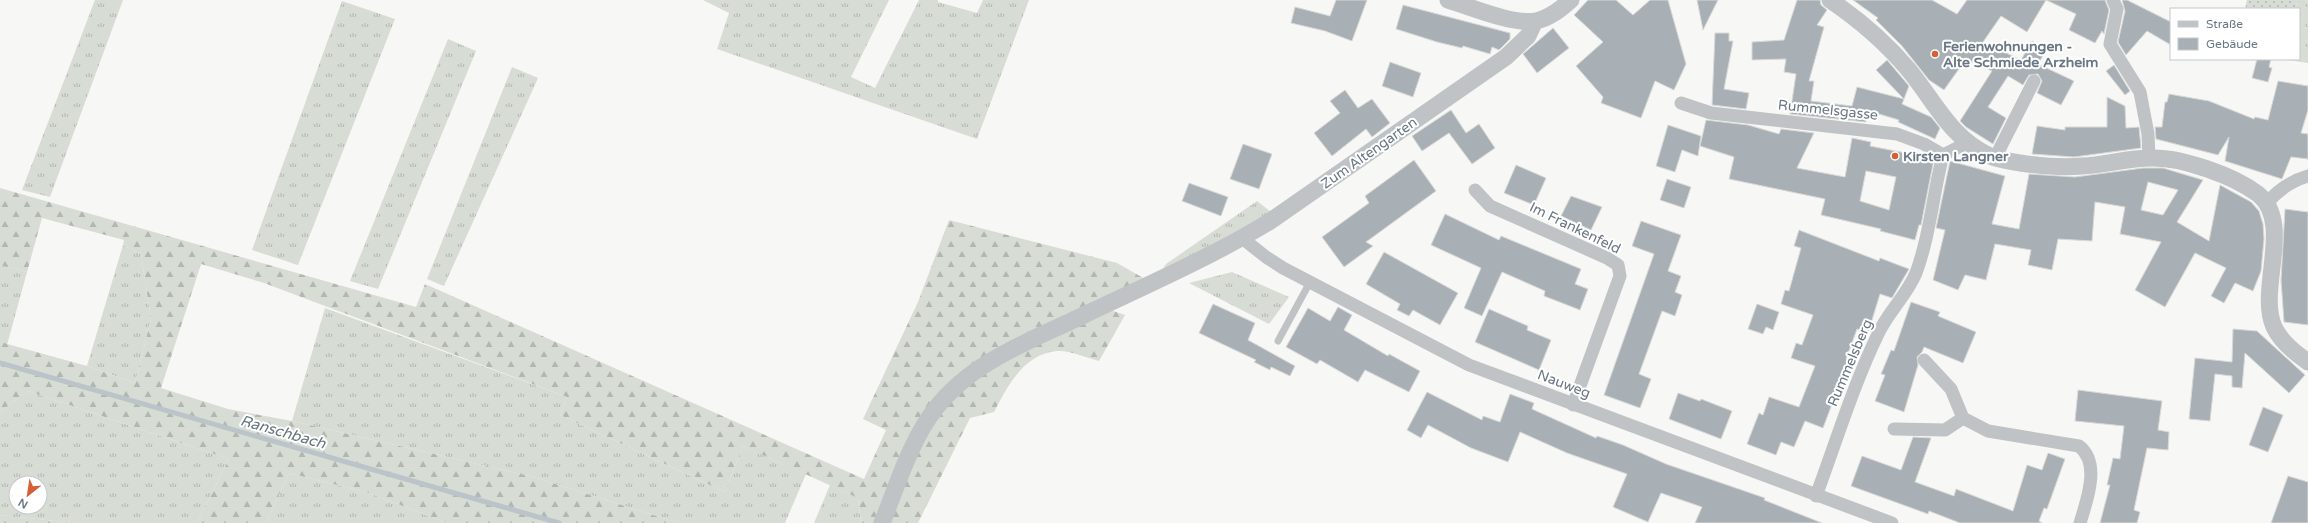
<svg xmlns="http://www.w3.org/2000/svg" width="2308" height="523" font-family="'Varela Round',sans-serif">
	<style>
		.grass { fill: url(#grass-tufts); fill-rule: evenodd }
		.forest { fill: url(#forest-firs) }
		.garden { fill: url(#garden-dots) }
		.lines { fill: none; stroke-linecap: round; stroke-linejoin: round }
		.stream { stroke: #bbc4c9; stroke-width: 5 }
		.building { fill: #a9b0b5; stroke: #d9d9d7; fill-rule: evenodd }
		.service { stroke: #bfc3c6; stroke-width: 7 }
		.minor { stroke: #bfc3c6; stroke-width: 13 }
		.tertiary { stroke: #bfc3c6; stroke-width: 17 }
		.poi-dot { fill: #d65f37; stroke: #fff; stroke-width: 1.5 }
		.labels { text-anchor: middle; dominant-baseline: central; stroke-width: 4; stroke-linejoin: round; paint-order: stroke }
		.poi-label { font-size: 14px; font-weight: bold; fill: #697784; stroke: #fff; text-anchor: start }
		.street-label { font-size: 14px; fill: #697784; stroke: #fff }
		.water-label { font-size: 15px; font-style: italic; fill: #65777f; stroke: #fff }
	</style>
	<defs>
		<pattern id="grass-tufts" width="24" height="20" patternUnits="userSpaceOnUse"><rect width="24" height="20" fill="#d7dcd4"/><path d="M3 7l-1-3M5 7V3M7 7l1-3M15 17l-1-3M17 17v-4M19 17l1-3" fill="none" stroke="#b2b7b2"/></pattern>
		<pattern id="forest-firs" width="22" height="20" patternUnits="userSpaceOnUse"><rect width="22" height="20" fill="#d7dcd4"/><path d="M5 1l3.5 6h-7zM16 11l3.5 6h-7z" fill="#b2b7b2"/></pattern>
		<pattern id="garden-dots" width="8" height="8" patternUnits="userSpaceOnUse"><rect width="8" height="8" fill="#d7dcd4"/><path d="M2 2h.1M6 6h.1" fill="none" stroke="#b2b7b2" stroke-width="1.8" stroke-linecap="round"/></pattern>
	</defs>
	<rect width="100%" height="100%" fill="#f7f7f5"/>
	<!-- grass -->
	<path class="grass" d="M95,0h28l-73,197 -28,-7z
		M703,0h186l-38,77 24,11 44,-88h19v2l39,11 6,-13h46l-52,139 -260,-90 12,-36z
		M2298,0h10v63l-28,-4h19v-50h-4z
		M342,1l53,18 -97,246 -46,-15z
		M448,39l28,12 -98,238 -28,-8z
		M512,67l26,11 -94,208 -17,-7z
		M1257,201l14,11 -110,60 5,-8z
		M123,245l18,9 10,65 -16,64 -48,-17z
		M0,265l27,7 -20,73 -7,-3z
		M1232,272l57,25 -20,27 -80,-41z
		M325,308l242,89 -7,18 165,77 18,-46 63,28 -21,49h-107l-144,-46 -242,-56z
		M28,391l201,68 -32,64h-122l-75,-8v-104zM16,483h24v24h-24z
		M289,473l80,20 78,30h-181z
		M830,485l28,13 3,25h-47z"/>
	<!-- forest -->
	<path class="forest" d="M0,188l416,119 9,-23 439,195 22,-49 -23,-11 55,-117 31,-82 168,43 28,16 -43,28 23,8 -26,46c-12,-3 -29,-11 -42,-10 -33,3 -49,34 -63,61l-24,6 -52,105h-57l-3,-25 -115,-52 -18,46 -165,-77 7,-18 -303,-114 -63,-19 -40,124 67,21 64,12 242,56 144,46h-231l-78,-30 -80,-20 -23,50h-69l32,-64 -201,-68 -28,20v-69l87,24 48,17 16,-64 -10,-65 -18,-9 1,-5 -82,-22 -15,54 -27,-7z
		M0,515l75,8h-75z"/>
	<!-- garden -->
	<path class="garden" d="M2247,0h51l-3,9h-50z"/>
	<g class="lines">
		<!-- stream -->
		<path class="stream" d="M0,363l559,160"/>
	</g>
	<!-- building -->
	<path class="building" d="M1336,0h31l-15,41 -27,-10 -34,-8 4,-16 35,9z
		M1588,0h28l17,15 17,-15h18l18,64 -12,26 -19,-9 -14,37 -40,-15 2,-6 -27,-31 27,-24 -29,-27z
		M1697,0h21l-15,30z
		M1797,0h23l1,5 6,5 -10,15 7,2 -15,54h5l-3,20 41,5 5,-19 47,12 -2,5 29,13 9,11 -5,11 -37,-17 1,-2 -30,-9 -3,11 -76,-8 6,-40 -12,-2 2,-13 -34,1v-18l32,-2z
		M1853,0h79l25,14 10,-14h138l4,10 -5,24 -2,-3 -7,12 -26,-13 7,-16 -30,-14 -19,32 -26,-16 -18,26 38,18 11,-19 15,8 -9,15 36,17 -13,24 -24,-12 5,-12 -4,-7 -9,1 -6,10 -15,-9 -20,31 18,11 -13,26 -27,-17 -6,-6 32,-50 -26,-12 -22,31 -15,-10 -27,-34 -26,-26 2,-2z
		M2122,0h5l44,22v23l-24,-14 -21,24 -8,-13 7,-31z
		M1403,5l107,28v6l-11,11 -7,-3 -2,7 -27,-8 -1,2 -25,-6 -41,-13z
		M1553,28l16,20 -32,25 -14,-19z
		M1715,33h14v8h4l-9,48 25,4 -3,16 -34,-4z
		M2257,59h14l-2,8 3,1 -4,14 -16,-4z
		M1887,60l22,26 -5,13 -28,-29z
		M1390,62l31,11 -8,24 -31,-11z
		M2114,65l16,26 -5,4 -19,-24z
		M2278,81l30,5v24l-7,23 7,1v25l-17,-2 -9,22 -57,-18 4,-24 -11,18 -62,-16 -1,-12h7l3,-25h2l2,-8 40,7 45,18 1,-2 13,3z
		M1345,90l13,18 14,-9 18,24 -18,14 -6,-8 -34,27 -18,-23 26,-20 -10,-12z
		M2107,97l18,9 1,22 13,-1 2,21 -67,9 -42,-3 5,-28 28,4v-3h42z
		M1451,110l15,23 13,-9 16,24 -23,16 -23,-31 -27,18 -10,-15z
		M1706,120l42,5 31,9 2,-5 33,4 -17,35 48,9 7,-39 19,4 -1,4 61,12 3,1 -13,66h-2l-4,15 -35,-9 1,-2 -60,-14 4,-16 -96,-20 5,-22 -34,-11zM1866,171l30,6 -7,33 -29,-9z
		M1668,125l33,11 -3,20 -16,-6 -7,22 -19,-6z
		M1243,144l29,10 -13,35 -29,-10z
		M1414,160l22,31 -70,51 7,4 -29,21 -22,-30 47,-34 -4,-7z
		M1950,161l55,15 -13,48 27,5 10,-55 46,3 68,-9h20l40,12 -26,42 32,19 11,-56 31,17 8,9 4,13 1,15 -3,32 -8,20 -18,-8 -11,20 -13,-7 15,-28 -31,-15 -30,54 -30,-17 26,-48 -41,-8 5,-27 -30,-5 -3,39 -34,-2 -6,31 -24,-5 3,-15 -36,-6 -9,36 -21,-5 -7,15 -25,-10 12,-50 -9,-2zM2148,182l30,8 -15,25 -22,-5z
		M1516,165l30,13 -12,27 -30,-12z
		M1667,179l24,8 -7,21 -24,-8z
		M1189,183l39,14 -7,19 -39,-15z
		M1571,196l31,11 -11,23 -30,-14z
		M2285,209l23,3v113l-24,-3 -3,-42z
		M1445,214l54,26 2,-4 80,33 -6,15 13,5 -8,21 -36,-14 1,-5 -43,-19 -20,44 -18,-8 17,-40 -50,-23z
		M1641,221l40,14 -13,36 13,5 -6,16 7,3 -7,21 -13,-5 -23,63 12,5 -11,29 -36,-13 50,-141 -22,-8z
		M1799,230l80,31 1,-3 29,11 -17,29 -12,-4 -12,39 -11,-4 -11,30 5,2 -5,15 -3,-1 -20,53 -18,-7 -11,26 -13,-5 -5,13 -29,-11 12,-31 4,2 6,-18 30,10 16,-41 -24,-8 5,-15 6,2 11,-30 -32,-11 4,-14 4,1 12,-43 -7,-2z
		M1384,252l74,41 -18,32 -27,-15 -4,6 -12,-6 3,-6 -34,-20z
		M1911,302l29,10 -2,4 38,16 -13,31 -39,-16 -2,5 -5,5 1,8 -14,47 -29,-11 10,-26 -4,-1 10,-24 3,1z
		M1213,304l42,19 -7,17 47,26 -5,10 -19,-9 -1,3 -16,-8 2,-2 -57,-27z
		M1757,304l22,8 -6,18 -7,-3 -3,7 -15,-5z
		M1338,307l14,8 -8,15 44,26 1,-2 31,17 -11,21 -44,-22 -7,12 -38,-22 -3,4 -31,-17 22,-39 22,13z
		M1489,309l39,17 -1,4 24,10 -12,30 -64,-28z
		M2233,329l24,2 48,44 -16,18 -44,-40 -3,35 -10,-1v-11l-17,-2 -5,47 -21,-2 6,-61 37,4z
		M2078,390l84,11 -4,29 11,2 -1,18 -21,-2 -13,62 6,2 -3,11h-37l10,-38h-3l6,-27 7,1 4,-33 -49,-5z
		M1427,392l55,28 1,-4 17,6 10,-28 24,9 -2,6 64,29 1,-2 26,9 43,19 99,34 -1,2 58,23h-127l7,-16 -41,-14 -13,29 -35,-15 14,-33 -60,-21 -47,-21 -12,30 -37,-14 -43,-23 -7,13 -14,-8z
		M1678,393l22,8 1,-2 31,12 -11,28 -52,-20z
		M2263,407l20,8 -15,37 -19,-7z
		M1913,437l18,1 -16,44 39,14 2,-7 57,22 14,-46 15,5 6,-17 17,6 -18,50 -3,-1 -5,13 3,2h-82l-31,-12 -1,3 -77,-28 11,-30 39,14z
		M2288,476l20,6v41h-37z"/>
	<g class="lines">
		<!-- service -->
		<path class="service" d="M1278,341l32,-59"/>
		<!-- minor -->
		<path class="minor" d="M2113,0l4,9 -7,35 30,48 8,42 1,24
			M1681,103l30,10 186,21 27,10 19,11
			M1943,155l24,-12
			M1995,158l39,-77
			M1475,190l15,16 117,52 11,7 2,11 -47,129
			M2267,203c12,-14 24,-22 41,-27
			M1242,238l24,19 17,11 186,97 423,158
			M1924,360l27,29 12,29
			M1894,429l51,1 18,-12 25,13 91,15c22,17 8,54 1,77
			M1816,496c20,-54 37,-110 62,-162 10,-22 29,-39 38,-61 14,-38 17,-79 27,-118"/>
		<!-- tertiary -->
		<path class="tertiary" d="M1448,0c23,7 65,25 88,21 14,-3 25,-12 35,-21
			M1830,0c28,19 56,43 78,69 26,31 42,69 82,87 9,4 20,5 30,7 21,3 42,5 62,3 23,-1 46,-8 69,-8 31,-1 83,18 107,36 36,29 -1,95 16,133 7,15 21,26 34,35
			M882,523c15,-37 29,-84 54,-115 37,-47 94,-67 146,-92 63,-30 127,-58 187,-94l237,-165 22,-21 7,-15"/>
	</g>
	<!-- markers -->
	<g class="poi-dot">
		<circle cx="1935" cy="54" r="4"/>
		<circle cx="1895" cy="156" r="4"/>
	</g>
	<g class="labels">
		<!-- poi labels -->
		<g class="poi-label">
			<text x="1943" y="46">Ferienwohnungen -<tspan x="1943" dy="16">Alte Schmiede Arzheim</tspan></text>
			<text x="1903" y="156">Kirsten Langner</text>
		</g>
		<!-- street labels -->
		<g class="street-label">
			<text transform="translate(1828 110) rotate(6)">Rummelsgasse</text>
			<text transform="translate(1369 153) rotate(-35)">Zum Altengarten</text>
			<text transform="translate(1575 228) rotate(26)">Im Frankenfeld</text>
			<text transform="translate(1850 363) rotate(-67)">Rummelsberg</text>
			<text transform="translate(1564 384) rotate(21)">Nauweg</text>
		</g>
		<!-- water labels -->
		<g class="water-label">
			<text transform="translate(283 432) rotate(16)">Ranschbach</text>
		</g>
	</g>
	<!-- legend -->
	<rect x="2170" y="8" width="130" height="52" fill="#ffffff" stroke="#c3c9ce"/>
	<rect x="2178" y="21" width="20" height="6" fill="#bfc3c6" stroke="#c3c9ce"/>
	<text x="2206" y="28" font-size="12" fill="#697784">Straße</text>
	<rect x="2178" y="38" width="20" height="12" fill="#a9b0b5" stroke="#c3c9ce"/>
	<text x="2206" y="48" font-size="12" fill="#697784">Gebäude</text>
	<!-- north arrow -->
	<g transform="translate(28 495) rotate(210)"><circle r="19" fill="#ffffff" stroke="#c3c9ce"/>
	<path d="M0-3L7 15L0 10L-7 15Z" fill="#d65f37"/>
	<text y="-6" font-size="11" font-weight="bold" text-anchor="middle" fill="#697784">N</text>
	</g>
</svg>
